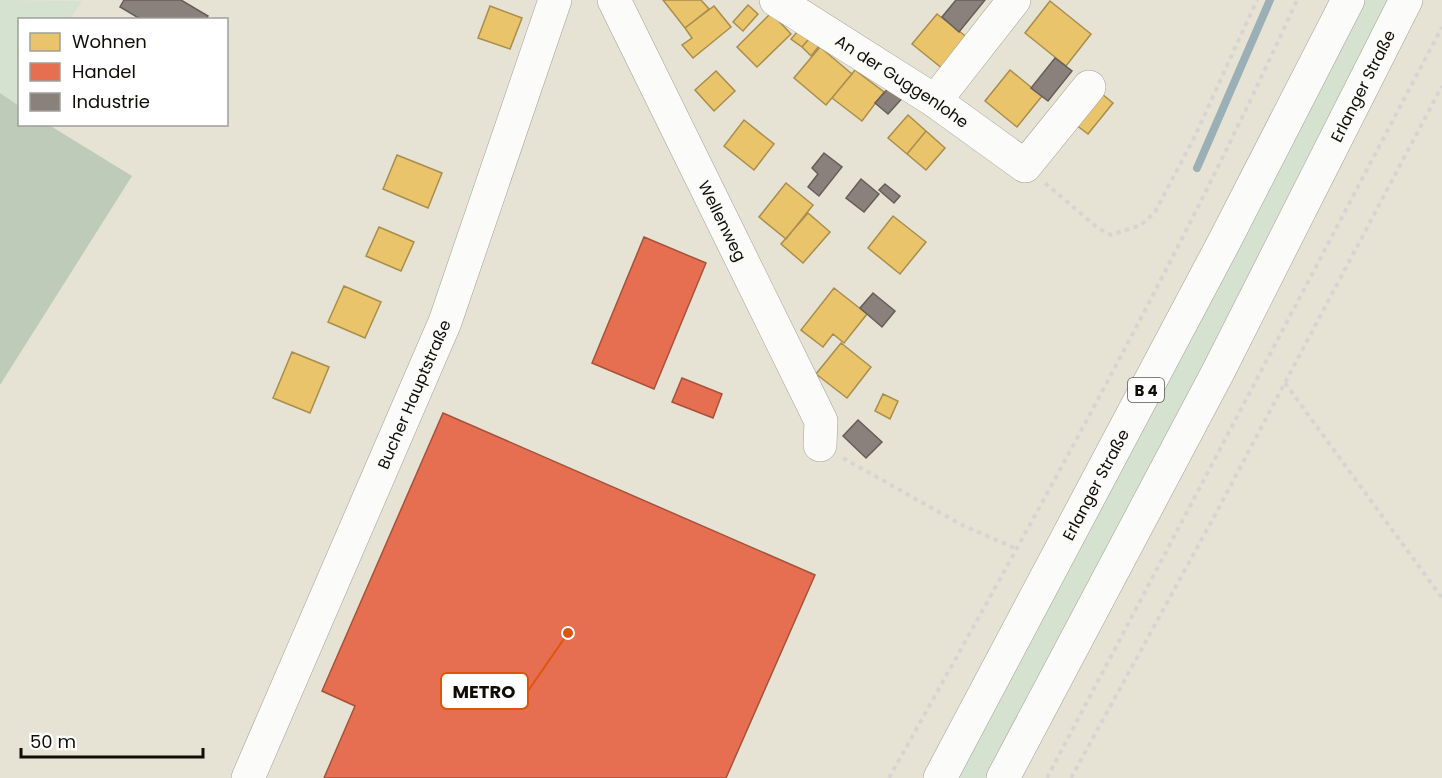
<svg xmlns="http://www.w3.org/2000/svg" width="1442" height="778" font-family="Poppins,sans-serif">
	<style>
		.green { fill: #d4e2cf }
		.forest { fill: #becbb8 }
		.homes { fill: #e9c46a; stroke: #a88d4c; stroke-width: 1.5 }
		.shops { fill: #e76f51; stroke: #a6523a; stroke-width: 1.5 }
		.industry { fill: #8a817c; stroke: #655e58; stroke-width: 1.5 }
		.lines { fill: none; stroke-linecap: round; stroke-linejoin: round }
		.stream { stroke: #9ab0b6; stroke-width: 8 }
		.minor-casing { stroke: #a19e93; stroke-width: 34 }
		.major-casing { stroke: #a19e93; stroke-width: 34 }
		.path { stroke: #d7d5d1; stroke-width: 4; stroke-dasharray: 4.5 4.5; stroke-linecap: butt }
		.minor { stroke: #fbfbf9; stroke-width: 33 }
		.major { stroke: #fbfbf9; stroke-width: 33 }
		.labels { text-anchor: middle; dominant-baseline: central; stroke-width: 6; stroke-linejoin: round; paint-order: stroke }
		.shield { fill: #fff; stroke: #575650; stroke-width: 1.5 }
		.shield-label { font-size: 15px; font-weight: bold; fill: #0f0d05 }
		.street-label { font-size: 16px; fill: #0f0d05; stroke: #fff }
		.leader { fill: none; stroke: #dd550c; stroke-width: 2 }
		.callout-dot { fill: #dd550c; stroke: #fff; stroke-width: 2 }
		.callout { fill: #fff; stroke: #dd550c; stroke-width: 2 }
		.callout-label { font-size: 18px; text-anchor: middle; font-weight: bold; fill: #0f0d05 }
	</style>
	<rect width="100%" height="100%" fill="#e6e3d4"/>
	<!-- green -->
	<path class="green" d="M0,0l82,1 -12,18 -50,1 -1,86 -19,-13z
		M1361,0h28l-38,81 -365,697h-32z"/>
	<!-- forest -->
	<path class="forest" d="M0,93l19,13 1,18 29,1 83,51 -132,209z"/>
	<!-- homes -->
	<path class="homes" d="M663,0h38l8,9 -24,19z
		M1050,1l41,33 -25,32 -41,-33z
		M748,5l10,9 -15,17 -10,-9z
		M490,6l32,12 -12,31 -32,-11z
		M714,6l17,21 -38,31 -11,-13 10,-7 -7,-10z
		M771,13l20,21 -34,33 -20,-20z
		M937,14l31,24 -25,31 -31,-25z
		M804,24l10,9 -12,14 -11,-8z
		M814,33l5,13 -8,10 -9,-9z
		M820,47l32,27 -26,31 -32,-27z
		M855,70l29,22 -22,29 -30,-23z
		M1010,70l32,26 -25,31 -32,-26z
		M716,71l19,20 -21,20 -19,-21z
		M1096,89l17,14 -25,31 -17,-13z
		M908,115l18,16 -19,23 -19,-16z
		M744,120l30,24 -20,26 -30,-24z
		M926,131l19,17 -19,22 -19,-16z
		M397,155l45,18 -14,35 -45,-19z
		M786,183l27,22 -27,34 -27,-22z
		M808,213l22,19 -27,31 -22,-19z
		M893,216l33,26 -26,32 -32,-26z
		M379,227l35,15 -13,29 -35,-15z
		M344,286l37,16 -16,36 -37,-16z
		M834,288l33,26 -23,29 -11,-9 -10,13 -22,-17z
		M841,343l30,24 -24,31 -31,-24z
		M292,352l37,15 -19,46 -37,-15z
		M883,394l15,7 -8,18 -15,-8z"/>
	<!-- shops -->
	<path class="shops" d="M644,237l62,26 -52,126 -62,-26z
		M682,378l40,16 -9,24 -41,-16z
		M443,413l372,162 -89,203h-402l31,-72 -33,-15z"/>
	<!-- industry -->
	<path class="industry" d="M124,0h57l27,16 -3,4h-63l-22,-13z
		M956,0h29l-26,32 -17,-15z
		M1055,58l17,13 -24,30 -17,-13z
		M893,83l13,11 -18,20 -13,-11z
		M824,153l18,14 -23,29 -11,-9 10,-13 -6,-6z
		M861,179l18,15 -15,18 -18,-14z
		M885,184l15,12 -6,7 -15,-13z
		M873,293l22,18 -13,16 -22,-19z
		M858,420l24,22 -16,16 -23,-22z"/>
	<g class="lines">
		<!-- stream -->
		<path class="stream" d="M1197,168l73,-168"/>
		<!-- minor casing -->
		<g class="minor-casing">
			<g id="minor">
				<path id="s1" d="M614,0l207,421 -1,24"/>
				<path id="s2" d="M776,0l159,101 90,65 64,-79"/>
				<path d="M935,101l79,-101"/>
				<path id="s3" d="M248,778l197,-456 110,-322"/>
			</g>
		</g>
		<!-- major casing -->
		<g class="major-casing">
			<g id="major">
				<path id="s4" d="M940,778l284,-536 124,-242"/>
				<path id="s5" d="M1003,778l215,-406 188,-372"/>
			</g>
		</g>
		<!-- path -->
		<path class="path" d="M1045,183l53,45 13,7 30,-10 14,-13 40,-76 62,-136
			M1285,383l157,215
			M843,458l119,67 55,24
			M889,778c142,-254 288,-513 408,-778
			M1047,778l395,-751
			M1071,778l144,-263 227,-429"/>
		<!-- minor -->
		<use href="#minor" class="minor"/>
		<!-- major -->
		<use href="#major" class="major"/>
	</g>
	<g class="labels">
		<!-- shield labels -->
		<rect class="shield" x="1128" y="378" width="36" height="24" rx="4.5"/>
		<g class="shield-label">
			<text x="1146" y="390">B 4</text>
		</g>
		<!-- street labels -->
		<g class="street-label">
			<text stroke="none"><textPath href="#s2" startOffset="150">An der Guggenlohe</textPath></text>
			<text stroke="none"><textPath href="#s5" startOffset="780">Erlanger Straße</textPath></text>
			<text stroke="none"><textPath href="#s1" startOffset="246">Wellenweg</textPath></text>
			<text stroke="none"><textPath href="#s3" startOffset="418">Bucher Hauptstraße</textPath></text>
			<text stroke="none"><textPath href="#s4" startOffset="332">Erlanger Straße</textPath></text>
		</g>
	</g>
	<!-- callouts -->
	<path class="leader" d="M568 633L528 691"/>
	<circle class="callout-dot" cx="568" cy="633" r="6"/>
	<rect class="callout" x="441" y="673" width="87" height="36" rx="6"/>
	<g class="callout-label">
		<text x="484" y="698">METRO</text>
	</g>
	<!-- legend -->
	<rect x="18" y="18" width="210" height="108" fill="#ffffff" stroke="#9f9e9b" stroke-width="1.5"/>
	<rect x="30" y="33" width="30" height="18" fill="#e9c46a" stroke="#9f9e9b" stroke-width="1.5"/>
	<text x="72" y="48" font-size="18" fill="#0f0d05">Wohnen</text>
	<rect x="30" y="63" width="30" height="18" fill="#e76f51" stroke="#9f9e9b" stroke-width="1.5"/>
	<text x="72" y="78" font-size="18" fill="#0f0d05">Handel</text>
	<rect x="30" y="93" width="30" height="18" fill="#8a817c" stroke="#9f9e9b" stroke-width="1.5"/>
	<text x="72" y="108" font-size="18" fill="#0f0d05">Industrie</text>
	<!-- scale -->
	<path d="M21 748v9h182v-9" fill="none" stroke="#0f0d05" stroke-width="3"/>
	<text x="30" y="748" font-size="18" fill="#0f0d05" stroke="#ffffff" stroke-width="4.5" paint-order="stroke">50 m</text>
</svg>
